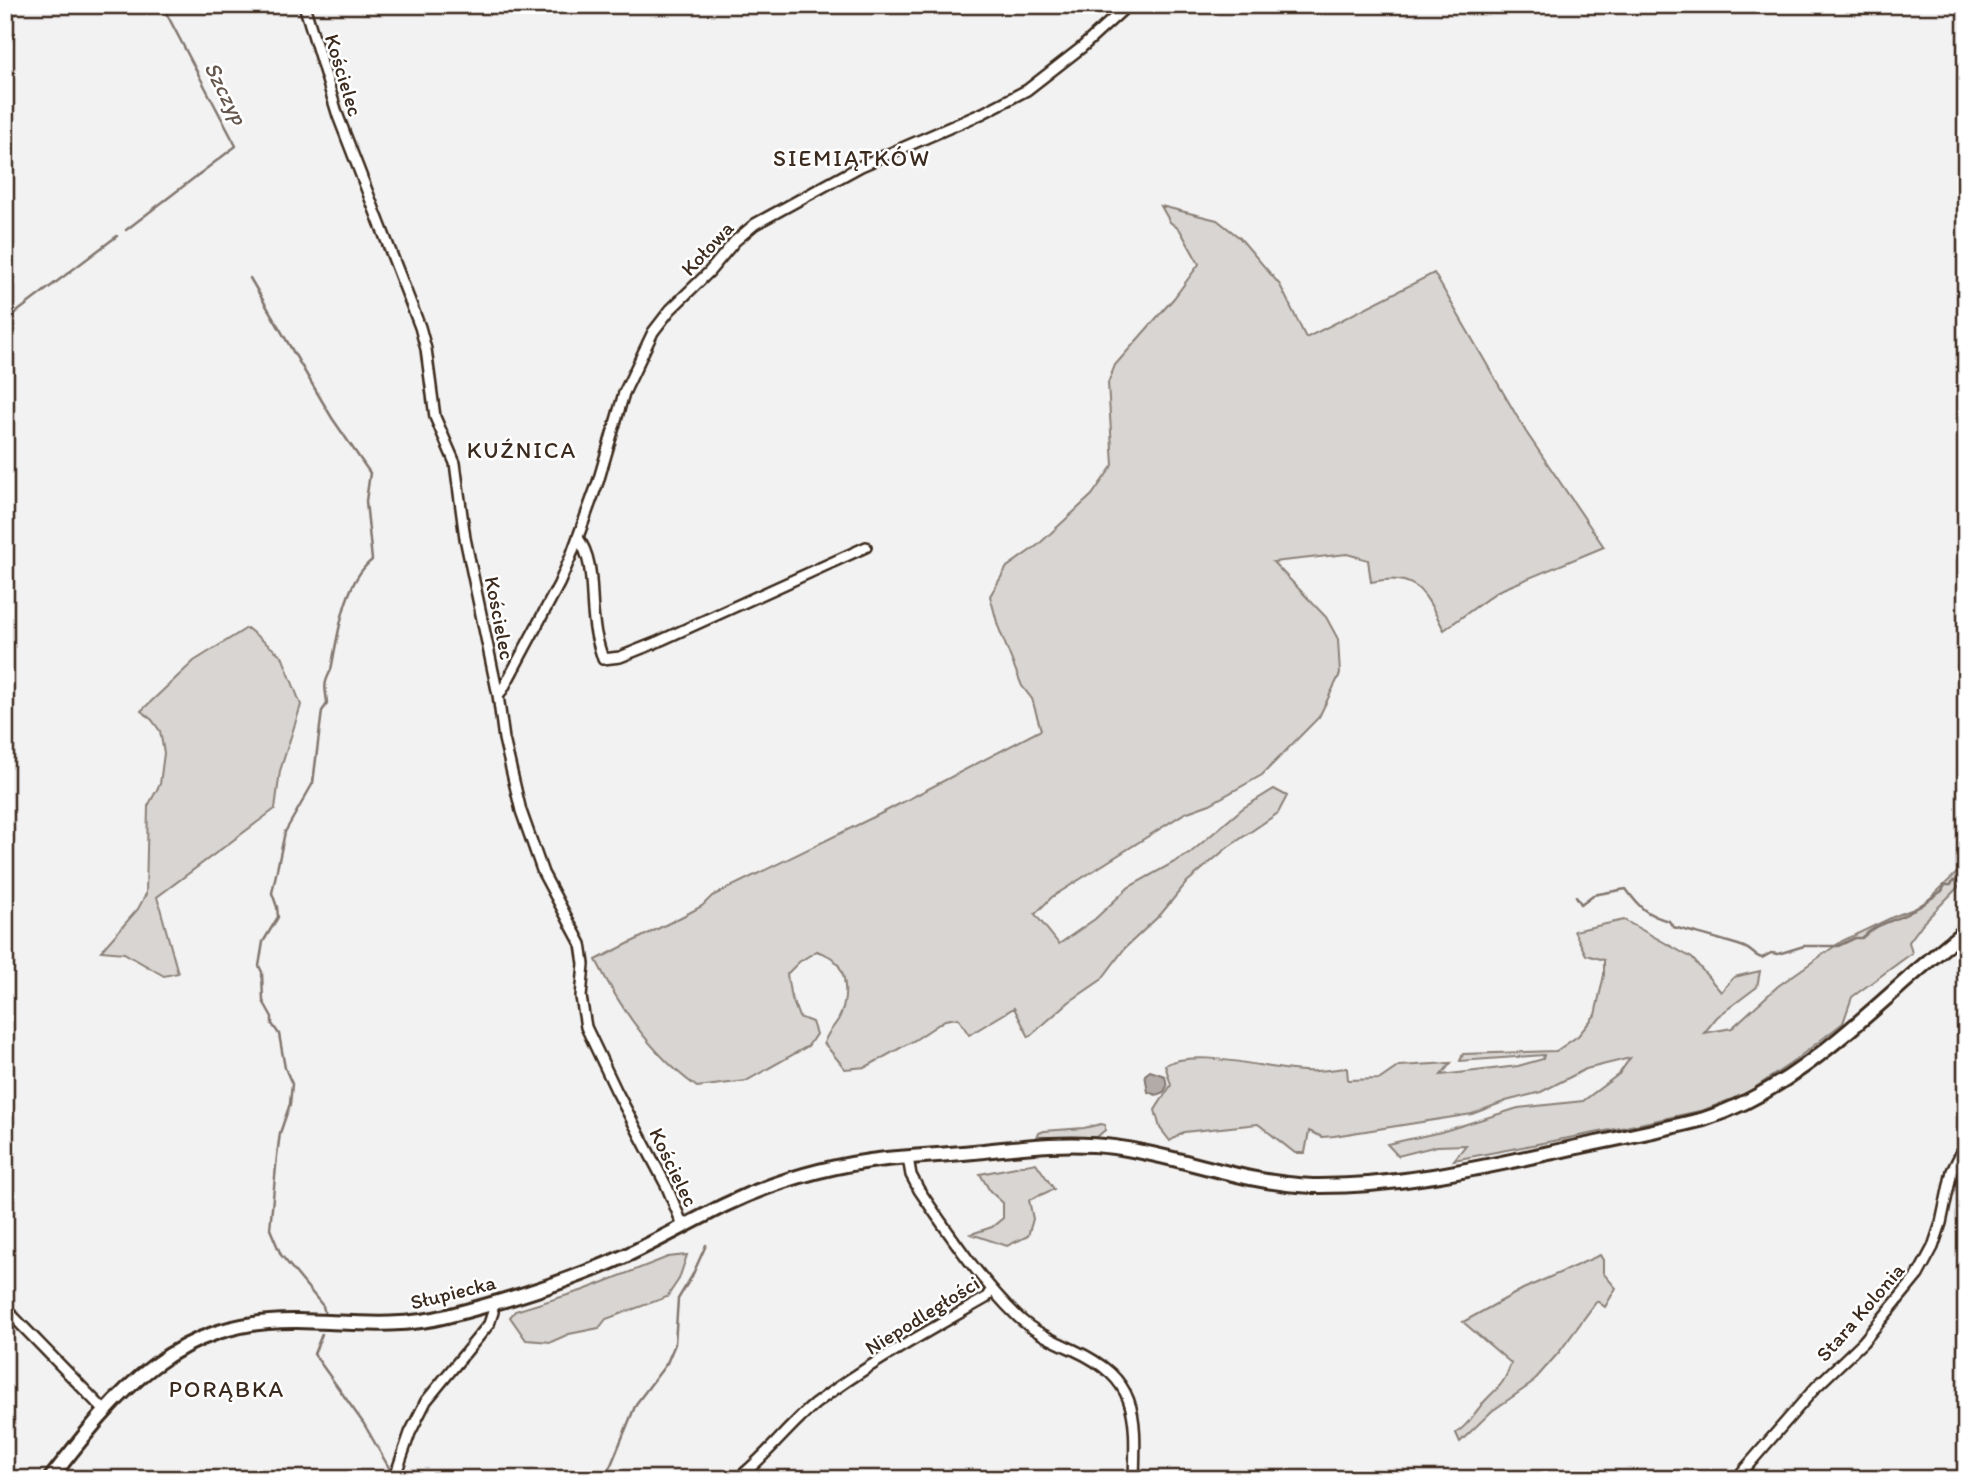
<svg xmlns="http://www.w3.org/2000/svg" width="1971" height="1484" font-family="Itim,sans-serif">
	<style>
		.green { fill: #d8d5d2; stroke: #8a8078; stroke-width: 2 }
		.water { fill: #b2aba7; stroke: #827770; stroke-width: 2 }
		.lines { fill: none; stroke-linecap: round; stroke-linejoin: round }
		.stream { stroke: #827770; stroke-width: 2.5 }
		.street-casing { stroke: #3b2a1e; stroke-width: 14 }
		.secondary-casing { stroke: #3b2a1e; stroke-width: 18 }
		.street { stroke: #fff; stroke-width: 9 }
		.secondary { stroke: #fff; stroke-width: 12 }
		.labels { text-anchor: middle; dominant-baseline: central; stroke-width: 5; stroke-linejoin: round; paint-order: stroke }
		.street-label { font-size: 21px; fill: #3b2a1e; stroke: #fff }
		.water-label { font-size: 23px; font-style: italic; fill: #65574e; stroke: #fff }
		.neighbourhood-label { font-size: 23px; letter-spacing: 2px; fill: #3b2a1e; stroke: #fff }
	</style>
	<rect width="100%" height="100%" fill="#f3f2f2"/>
	<filter id="ink" filterUnits="userSpaceOnUse"><feTurbulence type="fractalNoise" baseFrequency=".0143" numOctaves="2"/><feDisplacementMap in="SourceGraphic" scale="14" xChannelSelector="R" yChannelSelector="G"/><feConvolveMatrix kernelMatrix="1 2 1 2 8 2 1 2 1" color-interpolation-filters="sRGB"/></filter>
	<g filter="url(#ink)">
		<!-- green -->
		<path class="green" d="M1161,206l56,14 23,18 40,47 26,53 128,-65 92,159 78,115 -106,44 -54,39c-19,-36 -26,-59 -73,-48l-3,-22 -21,-6 -74,8 53,55 12,22 2,35 -21,43 -57,58 -52,29 -25,9 -133,84 -17,17 24,30 36,-25 34,-32 60,-33 54,-46 31,-19 13,7 -9,17 -51,35 -40,34 -26,32 -36,34 -24,32 -32,22 -40,35 -15,-29 -45,27 -11,-17 -13,2 -30,20 -49,27 -21,2 -21,-26c3,-10 9,-15 14,-23 10,-18 11,-48 -6,-62 -4,-3 -11,-5 -15,-7l-18,11 -12,12 3,19 9,24 13,5 4,12 -8,12 -62,35 -49,6c-45,-32 -77,-79 -101,-127l93,-47 13,-7 10,-10 172,-84 157,-82 -9,-31 -10,-13 -24,-60 -8,-30 17,-29 31,-22 54,-50 21,-30 -5,-82 7,-18 59,-67 25,-34 -19,-34 -10,-8z
			M247,628l35,28 19,49 -21,66 -5,38 -118,88 21,76 -14,3 -40,-23 -23,-2 37,-42 8,-15 2,-88 12,-22 4,-31 -4,-22 -8,-11 -11,-9 53,-50z
			M1966,864v15l-43,44 -14,19 3,11 -60,44 -9,26 -53,41 -43,29 -43,17 -83,18 -167,32 12,-15 -29,1 -39,10 -11,-12 54,-12 77,-24 65,-7 36,-27 11,-16 -44,11 -45,23 -35,9 -34,13 -138,22 -12,1 -13,-6 -4,22h-10l-37,-29 -74,8 -14,9 -10,-13 -5,-18 16,-25 -6,-20c31,-18 102,5 139,6 14,1 29,-2 43,-3l1,12 32,-1 19,-13 52,-3 -10,12 77,-9 25,-7 1,-4 -84,6 3,-7 93,-3 22,-15 17,-21 9,-40v-15l-18,-5 -12,-24 50,-11 68,38 29,34 13,-15 26,-6 -3,16 -40,30 -13,16 28,-5 46,-42 64,-45 53,-25 27,-10z
			M1101,1124l4,1v5l-8,7h-60l2,-4 5,-2 40,-3z
			M1036,1163l18,26 -25,11 4,19 -5,17 -21,10 -36,-12 21,-7 11,-9v-15l-13,-12 -10,-17z
			M687,1255l-8,24 -12,18 -61,22 -7,9 -30,6 -18,8 -25,-2 -16,-23 5,-6 69,-21 84,-33z
			M1600,1255l3,5v13l13,15 -11,19 -8,-6 -37,50 -29,33 -39,27 -32,31 -4,-9c13,-9 14,-14 23,-25 15,-20 23,-17 32,-45l-48,-41 60,-33z"/>
		<!-- water -->
		<path class="water" d="M1150,1071l15,5 2,10 -3,6 -8,3 -8,-3 -3,-17z"/>
		<g class="lines">
			<!-- stream -->
			<path class="stream" d="M126,230l110,-84 -74,-141
				M250,278l82,140 38,55 -4,28 6,59c-28,22 -34,75 -41,110 -9,17 -5,17 -4,34l-5,7 -9,72 -28,49 -13,61 5,14 1,10 -15,25 -4,24 3,6 1,29 9,16v7l7,10 6,34 7,16 -2,20 -10,29 -3,23 -7,73 11,26 42,51 2,8
				M5,321l112,-85
				M1576,896l5,8 12,-9 33,-6c13,18 20,26 43,32l4,6c23,6 47,12 71,20 8,3 10,9 18,11l9,-5 7,1 26,-8h34l17,-8h7c13,-14 29,-16 45,-24 12,-7 23,-15 35,-23l3,-6h6l2,-4 9,-1 4,-8
				M322,1334l-8,20 50,70 28,49
				M409,1426l11,-23
				M392,1468l9,-23
				M602,1479l9,-14 25,-61 31,-41 8,-19 3,-45 14,-23 14,-31"/>
			<!-- street casing -->
			<g class="street-casing">
				<path id="street" d="M304,5l34,111 82,211 6,22 9,68 20,46 10,75 33,157 6,44 17,72 22,62 38,71 3,20 -3,33 5,30 30,63 51,97 16,39
					M578,538c17,23 12,55 16,83 1,13 5,26 9,38l17,-2 35,-14 211,-96
					M498,695l5,-6 56,-105 12,-28 27,-74 26,-89 29,-61 17,-22 39,-38 26,-31 20,-17 106,-58 122,-53 44,-23 54,-42 47,-43
					M908,1158l3,17 8,15c30,44 61,90 99,127 16,15 36,24 56,33 65,30 62,65 60,129
					M5,1308l99,102
					M394,1479l16,-46 16,-32 63,-77 4,-12 -2,-8
					M737,1479c29,-22 50,-52 78,-75 51,-39 115,-74 171,-106l6,-9
					M1736,1479l80,-92 47,-45 55,-67 15,-28 8,-24 11,-52 14,-28"/>
			</g>
			<!-- secondary casing -->
			<g class="secondary-casing">
				<path id="secondary" d="M50,1479c69,-89 125,-160 248,-158 51,1 99,8 149,-5 59,-15 120,-34 176,-59 34,-16 68,-35 102,-52 50,-24 106,-40 161,-46 29,-3 58,-4 88,-7 47,-5 93,-11 140,-5 67,9 131,37 199,39 80,1 158,-16 236,-33 51,-11 104,-21 155,-34 103,-33 178,-124 262,-189"/>
			</g>
			<!-- street -->
			<use href="#street" class="street"/>
			<!-- secondary -->
			<use href="#secondary" class="secondary"/>
		</g>
	</g>
	<g class="labels">
		<!-- street labels -->
		<g class="street-label">
			<text transform="translate(344 75) rotate(73)">Kościelec</text>
			<text transform="translate(707 248) rotate(-47)">Kołowa</text>
			<text transform="translate(500 618) rotate(79)">Kościelec</text>
			<text transform="translate(674 1167) rotate(64)">Kościelec</text>
			<text transform="translate(453 1292) rotate(-14)">Słupiecka</text>
			<text transform="translate(1860 1312) rotate(-49)">Stara Kolonia</text>
			<text transform="translate(922 1315) rotate(-32)">Niepodległości</text>
		</g>
		<!-- water labels -->
		<g class="water-label">
			<text transform="translate(226 93) rotate(63)">Szczyp</text>
		</g>
		<!-- neighbourhood labels -->
		<g class="neighbourhood-label">
			<text x="852" y="158">SIEMIĄTKÓW</text>
			<text x="522" y="450">KUŹNICA</text>
			<text x="227" y="1389">PORĄBKA</text>
		</g>
	</g>
	<!-- margin -->
	<rect width="1971" height="1484" fill="none" stroke="#fff" stroke-width="28"/>
	<rect x="14" y="14" width="1943" height="1456" fill="none" stroke="#3b2a1e" stroke-width="2.5" filter="url(#ink)"/>
</svg>
